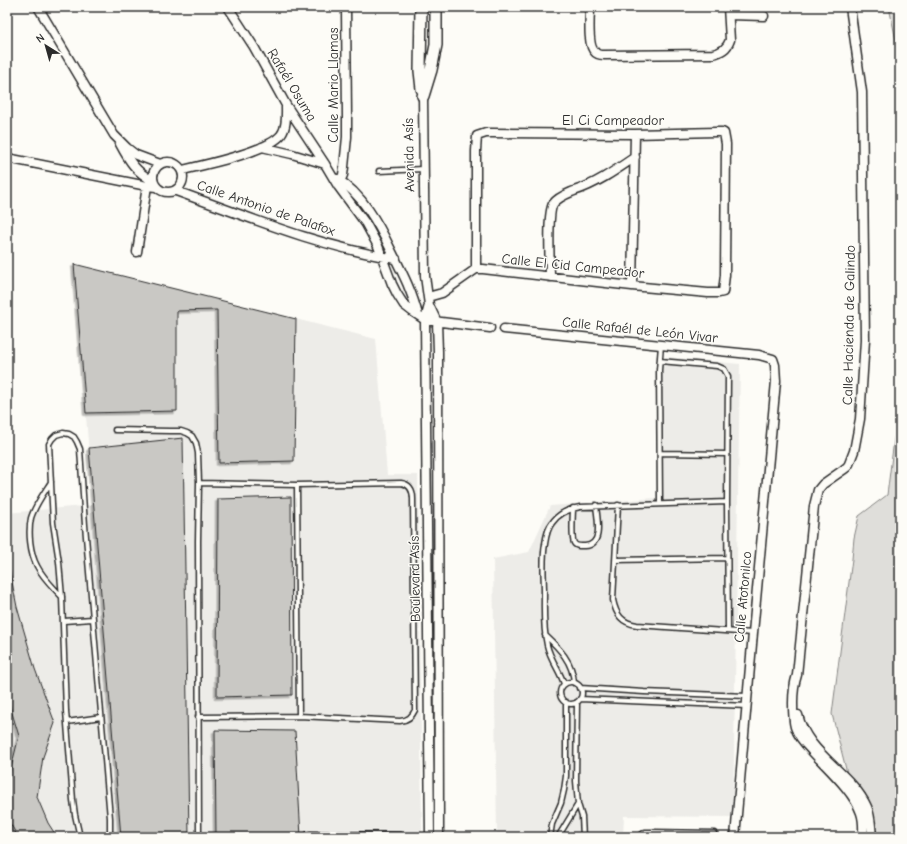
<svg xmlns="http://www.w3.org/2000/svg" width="907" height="844" font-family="'Comic Neue',sans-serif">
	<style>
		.built { fill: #edece8 }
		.green { fill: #dfdeda; stroke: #858482 }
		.building { fill: #c9c8c4; stroke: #2b2b2b; filter: url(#shadow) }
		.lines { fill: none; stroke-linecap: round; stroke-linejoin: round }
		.pedestrian-tunnel { stroke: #d3d2ce; stroke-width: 6; stroke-dasharray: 6 3; stroke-linecap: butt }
		.service-casing { stroke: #2b2b2b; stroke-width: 7 }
		.minor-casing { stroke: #2b2b2b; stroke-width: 11 }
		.tertiary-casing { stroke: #2b2b2b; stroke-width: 14 }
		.service { stroke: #fdfcf7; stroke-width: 4 }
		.minor { stroke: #fdfcf7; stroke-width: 8 }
		.tertiary { stroke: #fdfcf7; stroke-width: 11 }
		.labels { text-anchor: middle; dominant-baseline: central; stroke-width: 3; stroke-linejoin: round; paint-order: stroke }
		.street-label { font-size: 14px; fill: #2b2b2b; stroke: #fdfcf7 }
	</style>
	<defs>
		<filter id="shadow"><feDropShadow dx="-2.5" dy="2.5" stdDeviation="0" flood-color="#0004"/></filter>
	</defs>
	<rect width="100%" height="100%" fill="#fdfcf7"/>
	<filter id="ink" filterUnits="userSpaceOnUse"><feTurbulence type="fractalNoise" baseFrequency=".025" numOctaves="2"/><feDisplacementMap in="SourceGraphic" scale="8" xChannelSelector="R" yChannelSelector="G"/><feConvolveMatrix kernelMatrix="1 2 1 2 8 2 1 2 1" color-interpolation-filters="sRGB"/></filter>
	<g filter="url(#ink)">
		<!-- built -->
		<path class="built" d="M74,264l302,75 11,136h31l4,362h-415v-324l86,-8z
			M656,356l84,8 -7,453 -109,-1 -1,21h-126l-4,-278 36,-7 21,-46 106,-8z"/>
		<!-- green -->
		<path class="green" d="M889,7h11v136l-1,-88z
			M900,393v444h-25v-11l-10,-33 -17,-16 -16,-63 20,-155 2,-21 5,-22 28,-21z"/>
		<!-- building -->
		<path class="building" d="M74,264l222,55 -2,142 -75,2 -2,-153 -40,1v100l-91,2z
			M183,438l6,399h-68l-32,-389z
			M291,497l1,198 -75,2 1,-198z
			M7,557l10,50 18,62 20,54 -12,34 -6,40 11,26 9,14h-39l-8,-14 -2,-43 11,-44 -10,-33 -2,-2z
			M215,730l80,1 6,106h-85z"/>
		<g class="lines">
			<!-- pedestrian-tunnel -->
			<path class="pedestrian-tunnel" d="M216,837l55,-2 6,2"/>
			<!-- service casing -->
			<g class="service-casing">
				<path id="service" d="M379,171l45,-2
					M660,361l57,5 7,3 4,7 -1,126 1,129
					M115,430l55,1h11l6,2 5,3 4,7 2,10 1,30 -1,58 1,296
					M660,453l67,1
					M51,482c-7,11 -16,23 -20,36 -3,14 -1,35 6,48 6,12 17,22 25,31
					M297,485l2,231
					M660,504l-1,-134 2,-25
					M618,505l-5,95c3,15 9,23 24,25l116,8
					M573,508c0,7 -2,30 1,35 2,4 7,3 11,3 19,-1 12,-28 11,-41
					M615,560l112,-2
					M64,621l28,-2
					M545,635c14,13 28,27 29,48
					M560 693a11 11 0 1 1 22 0a11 11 0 1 1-22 0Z
					M564,684c-4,-13 -14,-25 -17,-39 -4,-17 -3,-35 -3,-52 0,-16 -2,-33 1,-49 1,-7 2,-15 7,-21 6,-9 17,-14 28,-16l147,-5
					M580,688l64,4 103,4
					M580,699l167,7
					M577,702l-1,79 2,23 4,13 1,20
					M198,717l101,-1 101,5c8,-1 12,-4 15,-11l-2,-211c0,-9 -3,-15 -12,-16l-104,2 -98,-2
					M67,722l34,-5
					M80,837l-5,-22 -2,-15 -7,-89 -4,-114 -3,-35 -6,-39 -4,-79 3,-5 4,-4 7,-2 6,1 5,3 3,5 3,7 5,76 25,293v19
					M304,837l4,-3h3l89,1 6,2
					M550,837l2,-13 9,-21 3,-13 2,-14v-74
					M558,837l20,-33
					M638,837l7,-5h6l63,1"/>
			</g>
			<!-- minor casing -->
			<g class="minor-casing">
				<path id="minor" d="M38,7l76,128 13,13 9,7 24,9
					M228,7l26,40 32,58 39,59 13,22 28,38 12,22 14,38 5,10 7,11 9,7 12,8 65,8
					M590,7c0,10 -3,39 5,45 2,3 6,3 9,3l109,-1c8,-2 14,-5 17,-14l-2,-33
					M850,7l12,85 3,248 -5,79 -6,32 -5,13 -2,3 -4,3 -20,14 -5,6 -4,16 -17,169c-3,9 -4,19 -4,28 0,8 0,17 2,24 3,9 10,17 16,23 16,18 42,40 50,63 3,8 2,16 2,24
					M729,15l35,1
					M423,96l2,180 4,29 -4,15 5,517
					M120,144c9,17 16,28 33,37
					M262,147l30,7 33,10
					M7,158l140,28 9,1
					M153 177a15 15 0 1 1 30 0a15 15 0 1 1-30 0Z
					M182,170c22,-5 85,-18 99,-35 6,-8 5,-20 5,-30
					M337,179c25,14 42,46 54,71 11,22 21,41 27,65
					M338,186l5,-11 1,-8 3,-30v-20l-1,-110
					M176,191c72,26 144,56 220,68
					M137,252l10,-66
					M550,277c0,-15 -3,-63 3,-73 5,-7 14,-10 21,-13 22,-7 42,-21 61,-34
					M632,286l3,-152
					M428,297l14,-4 34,-24h7l149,17 76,7h11l4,-1 2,-17 1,-131 -2,-11 -2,-1h-6l-81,2 -143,-1h-6l-9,3 -1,15v118
					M429,305l8,17 1,30 1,485
					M504,329l255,26 14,4 2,6 1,16 -23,252 -18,204
					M798,715c9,39 53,57 69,92 4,9 4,20 5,30"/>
			</g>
			<!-- tertiary casing -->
			<g class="tertiary-casing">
				<path id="tertiary" d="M421,7l-1,64 2,18
					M423,96l8,-26 5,-25v-38"/>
			</g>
			<!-- service -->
			<use href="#service" class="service"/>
			<!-- minor -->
			<use href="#minor" class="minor"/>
			<!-- tertiary -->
			<use href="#tertiary" class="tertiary"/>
		</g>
	</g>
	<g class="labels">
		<!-- street labels -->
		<g class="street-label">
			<text transform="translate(292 85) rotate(59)">Rafaél Osuma</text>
			<text transform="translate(333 85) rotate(-90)">Calle Mario Llamas</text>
			<text x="613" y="120">El Ci Campeador</text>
			<text transform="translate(409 155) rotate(-91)">Avenida Asís</text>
			<text transform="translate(266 208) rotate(19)">Calle Antonio de Palafox</text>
			<text transform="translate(573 266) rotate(6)">Calle El Cid Campeador</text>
			<text transform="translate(849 325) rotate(-89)">Calle Hacienda de Galindo</text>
			<text transform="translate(640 330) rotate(6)">Calle Rafaél de León Vivar</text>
			<text transform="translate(415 579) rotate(-91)">Boulevard Asís</text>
			<text transform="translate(743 597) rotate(-85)">Calle Atotonilco</text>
		</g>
	</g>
	<!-- margin -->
	<rect width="907" height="844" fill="none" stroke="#fdfcf7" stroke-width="24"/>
	<rect x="12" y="12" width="883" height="820" fill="none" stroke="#2b2b2b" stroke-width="1.5" filter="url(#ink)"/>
	<!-- north arrow -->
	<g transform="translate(46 46) rotate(323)" stroke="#fdfcf7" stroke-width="3" paint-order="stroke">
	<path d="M0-3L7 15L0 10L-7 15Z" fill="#2b2b2b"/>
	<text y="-6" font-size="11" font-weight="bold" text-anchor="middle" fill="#2b2b2b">N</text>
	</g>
</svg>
